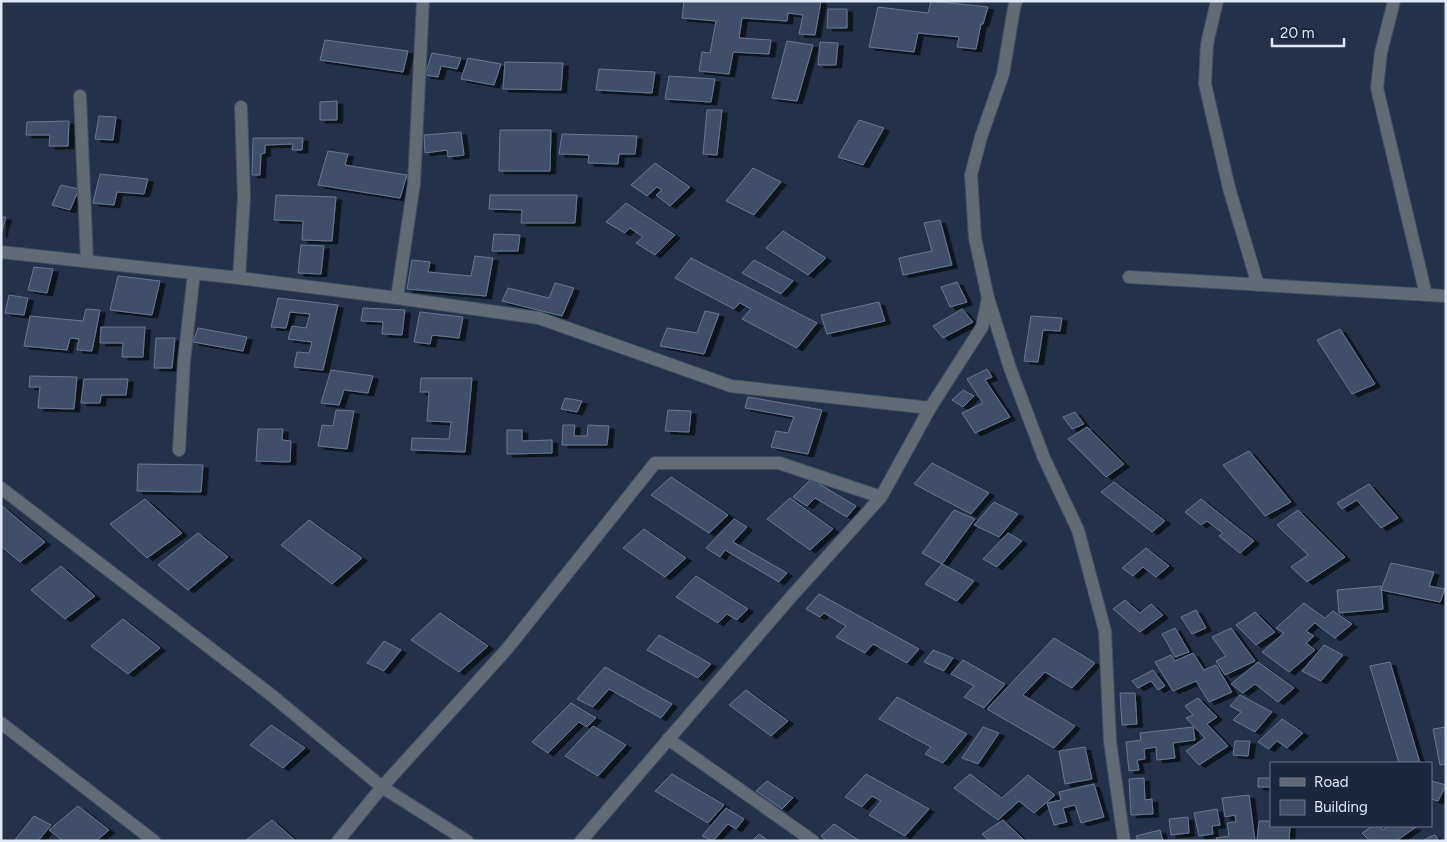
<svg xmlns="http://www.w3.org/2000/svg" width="1447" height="842" font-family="Figtree,sans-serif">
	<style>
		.building { fill: #3f4f69; stroke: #667893; filter: url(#shadow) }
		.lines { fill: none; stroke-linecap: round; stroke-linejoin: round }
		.minor-casing { stroke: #414f66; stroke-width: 14 }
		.minor { stroke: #626a76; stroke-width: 12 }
	</style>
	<defs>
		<filter id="shadow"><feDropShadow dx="5.5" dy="3" stdDeviation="0" flood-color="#0009"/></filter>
	</defs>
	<rect width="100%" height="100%" fill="#23324a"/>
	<!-- building -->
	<path class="building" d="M684,1h137l-6,34 -16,-1 4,-19 -15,-2 -1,8 -45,-3 -3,20 32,2 -2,14 -36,-2 -4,22 -30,-3 3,-19 8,1 6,-32 -34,-3z
		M931,1l57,6 -5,17h-2l-5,25 -19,-2 2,-10 -41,-4 -4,19 -45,-5 9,-40 50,6z
		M828,9h19v19h-20z
		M325,40l83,11 -5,21 -83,-12z
		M787,41l26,4 -16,56 -25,-3z
		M820,42l18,1 -2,22h-18z
		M432,53l29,5 -4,11 -16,-3 -3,11 -13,-2z
		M468,58l33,6 -7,21 -33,-6z
		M505,62l58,1 -2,27 -58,-1z
		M599,69l56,3 -3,21 -56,-3z
		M669,76l46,3 -4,23 -46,-3z
		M337,101v19h-17v-18z
		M707,110h15l-5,45 -14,-1z
		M99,116l17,1 -3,23 -18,-1z
		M859,120l25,8 -21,37 -25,-8z
		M69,121l-1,25h-19l1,-11h-24l1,-13z
		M500,130h51l-1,41h-51z
		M461,132l3,23 -16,2 -1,-7 -22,3 -1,-18z
		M562,134l75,2 -2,18h-16l-1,10 -30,-1 1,-8 -30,-1z
		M253,138h50l-1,12h-10l1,-6 -28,1v8l-4,1 -1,21h-8z
		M328,151l20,3 -3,11 62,10 -7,23 -82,-13z
		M655,163l35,24 -20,19 -14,-11 6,-5 -5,-3 -10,9 -16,-11z
		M753,168l28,14 -27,33 -28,-14z
		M100,174l48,5 -4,15 -27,-2 -3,13 -21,-2z
		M61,185l18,4 -9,21 -18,-5z
		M276,195l60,2 -4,44 -30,-1 1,-19 -29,-1z
		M490,195h87l-2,28h-54l1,-13 -33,-1z
		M626,203l49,32 -20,20 -19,-12 7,-6 -13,-9 -5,5 -19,-11z
		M1,217h5l-5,18z
		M940,220l12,45 -49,10 -4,-17 33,-7 -8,-28z
		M783,231l43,27 -18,17 -42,-27z
		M494,234l26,1 -2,16h-26z
		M301,245l23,1 -3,28 -23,-1z
		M475,256l18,2 -7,38 -79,-7 5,-29 18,2 -2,10 43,4z
		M691,258l126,65 -20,25 -55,-29 9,-10 -11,-6 -6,6 -59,-31z
		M754,260l39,21 -12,13 -39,-21z
		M34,267l19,2 -6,24 -19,-3z
		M118,276l42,5 -8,34 -42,-5z
		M957,282l10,20 -17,5 -9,-20z
		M555,283l19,5 -12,28 -60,-15 6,-13 41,10z
		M9,295l19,3 -4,17 -19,-2z
		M278,298l60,7 -15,65 -29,-3 3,-15 12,1 3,-11 -24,-3 4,-13 14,2 4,-14 -20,-2 -4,16 -15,-1z
		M879,302l6,19 -58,13 -6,-19z
		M363,308l42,2 -3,25 -20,-1 1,-12 -22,-1z
		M86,309l14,1 -8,41 -15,-1 2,-11 -9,-1 -3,12 -43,-4 6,-30 53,5z
		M962,309l11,13 -30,16 -10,-12z
		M705,311l14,3 -15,40 -44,-8 7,-18 30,5z
		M420,312l43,5 -4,21 -27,-3 -2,9 -16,-2z
		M1031,316l31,2 -2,13 -17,-1 -5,32 -14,-1z
		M101,327h44l-2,30h-21l1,-14h-23z
		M198,328l49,9 -4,14 -50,-9z
		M1340,329l35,55 -23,10 -35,-54z
		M156,338h19l-3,30h-18z
		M987,369l5,8 -7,3 25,37 -35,16 -13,-20 21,-10 -16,-24z
		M331,370l42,6 -5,17 -24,-3 -5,15 -18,-2z
		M30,376l47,1 -3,32 -36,-1 2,-21h-11z
		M421,378h51l-7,74 -54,-2 1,-12 37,1 2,-17 -24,-1 2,-29h-9z
		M84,379h44l-2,16h-25l-1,8h-19z
		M963,390l11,6 -11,11 -11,-7z
		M748,397l74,13 -14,44 -37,-7 5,-16 12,2 6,-16 -49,-9z
		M565,398l17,3 -5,11 -16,-3z
		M336,410l18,1 -7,38 -29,-3 4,-21 11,1z
		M668,410l23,1 -2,21 -24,-1z
		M1075,412l9,12 -12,5 -9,-12z
		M563,425h12l-1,11h13l1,-11 21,1 -2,19h-45z
		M1087,427l37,37 -18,13 -38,-38z
		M258,429h25l-1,11 9,1 -1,21 -34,-1z
		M507,430h15v11l30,-1v13l-45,1z
		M1249,451l42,51 -26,14 -42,-51z
		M932,463l57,30 -18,21 -57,-30z
		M138,464l65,1 -2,27 -64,-1z
		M671,477l57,38 -19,18 -58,-38z
		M811,479l45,27 -9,11 -32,-19 -8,8 -14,-9z
		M1114,482l51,39 -13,11 -51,-40z
		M1369,484l29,34 -17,10 -24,-28 -15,9 -5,-6z
		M790,498l43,31 -23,21 -43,-31z
		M145,499l37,34 -35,25 -37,-34z
		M1201,499l53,42 -14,12 -21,-17 4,-3 -16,-12 -6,4 -16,-13z
		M994,502l24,12 -19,23 -25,-12z
		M2,506l43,36 -25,20 -19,-16z
		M954,510l21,9 -33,45 -20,-11z
		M1298,510l47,47 -38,25 -16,-15 17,-12 -31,-30z
		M734,519l13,8 -14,15 54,31 -8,9 -54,-32 -5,7 -14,-9z
		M309,520l53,38 -30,26 -51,-39z
		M644,529l42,29 -21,19 -42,-29z
		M198,533l30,24 -40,33 -30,-25z
		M1008,533l14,8 -25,26 -14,-8z
		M1146,548l23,18 -13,11 -13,-10 -10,9 -11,-8z
		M1391,563l43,9 -5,14 16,3 -5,13 -59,-12z
		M942,564l32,17 -17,20 -32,-17z
		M61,566l34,30 -30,23 -34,-29z
		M696,576l52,33 -11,11 -10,-6 -9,9 -42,-26z
		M1381,586l2,23 -44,4 -2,-23z
		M819,594l100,55 -12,14 -34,-19 -8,9 -29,-16 10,-11 -22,-13 -4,4 -14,-8z
		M1125,600l15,13 11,-9 12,11 -23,17 -27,-23z
		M1304,603l21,15 8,-7 19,13 -17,14 -20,-15 -9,8 8,5 -8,7 9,7 -26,22 -27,-20 22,-19 -8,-5z
		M1196,610l10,18 -14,6 -11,-17z
		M1255,612l20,20 -19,13 -20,-20z
		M440,613l48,33 -29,26 -48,-32z
		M123,619l37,29 -32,26 -37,-28z
		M1175,628l14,24 -14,5 -13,-23z
		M1231,628l24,33 -30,14 -9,-14 10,-5 -14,-19z
		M659,635l52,29 -13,14 -51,-28z
		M1054,638l41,25 -23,25 -27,-16 -22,23 52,31 -21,22 -67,-39z
		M384,641l17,9 -17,21 -17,-8z
		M1324,645l19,10 -22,26 -19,-10z
		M933,650l20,8 -9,13 -20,-9z
		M1193,653l11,17 12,-5 16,27 -23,10 -13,-21 -23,10 -18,-29 16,-7 4,6z
		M963,660l42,24 -21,24 -20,-11 10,-11 -23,-12z
		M1258,662l36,26 -16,14 -23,-18 -12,9 -12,-9z
		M1390,662l30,101h-21l-29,-97z
		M605,667l67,37 -11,14 -52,-29 -16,18 -16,-8z
		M1153,670l12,16 -7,4 -7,-9 -13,7 -6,-7z
		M746,690l42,31 -17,15 -42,-31z
		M1120,693h15l2,31 -15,1z
		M1240,695l32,17 -17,20 -22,-12 8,-8 -11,-6z
		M897,697l70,37 -24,29 -18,-9 6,-7 -52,-28z
		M1198,698l19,19 -10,7 21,22 -29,19 -13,-14 19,-13 -19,-20 7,-3 -8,-9z
		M571,703l25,15 -9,9 -8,-5 -31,31 -16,-11z
		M1282,719l21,14 -16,15 -10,-7 -8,8 -11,-7z
		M271,725l34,23 -22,20 -33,-23z
		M593,726l33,19 -28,31 -33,-20z
		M983,727l16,6 -21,31 -16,-6z
		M1193,727l2,13 -22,3 2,15 -18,2 -1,-13 -12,2 1,10 -8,1 2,10 -10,1 -3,-29 15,-2 -1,-7z
		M1446,727v37l-6,1 -7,-36z
		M1235,741h15l-2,15 -15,-1z
		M1085,747l7,32 -27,5 -6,-33z
		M672,774l52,31 -16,18 -53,-32z
		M866,774l63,35 -24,27 -36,-21 12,-14 -9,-5 -10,11 -17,-10z
		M970,774l32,24 26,-23 27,20 -21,18 -15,-12 -21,19 -44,-32z
		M1144,778l1,22 7,-1 1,15 -22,1 -2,-36z
		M1258,778h13v9h-13z
		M767,781l26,17 -11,11 -26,-18z
		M1431,781l15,4 -8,16 -7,-2z
		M1094,784l10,33 -23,6 -6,-18 -12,3 4,14 -13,3 -7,-22 14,-3 -2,-8z
		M1249,795l6,46h-38l-1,-3 13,-2 -2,-13 9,-1 -1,-7 -10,2 -3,-19z
		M78,806l31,24 -13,11h-33l-14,-11z
		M726,808l18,11 -8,10 -8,-5 -15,17 -11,-5z
		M1217,809l3,16 -8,1 1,8 -14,2 -5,-23z
		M34,816l17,9 -13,16h-24z
		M1188,817l1,16 -18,2 -2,-16z
		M272,820l24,21h-51z
		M1003,820l22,21h-36l-7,-7z
		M1259,821h12v5h19l-1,15h-32z
		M834,824l26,17h-33l-6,-5z
		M1373,826h6l4,4 6,-4 27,1 -20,14h-26l-8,-8z
		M1160,830l3,11h-25l-2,-5z
		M759,834l10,7h-17z
		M1435,835l4,6h-16l6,-4z"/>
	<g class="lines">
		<!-- minor casing -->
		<g class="minor-casing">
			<path id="minor" d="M1217,1l-10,43 -2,40 24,104 29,97
				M1394,1l-13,51 -4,36 49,207
				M80,96l7,165
				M1,252l238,26 158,20 142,20 192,68 199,22
				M1129,277l317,19
				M239,278l5,-81 -3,-90
				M397,298l17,-115 9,-182
				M988,298l22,70 34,90 34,72 27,101 5,110 14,100
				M179,450l5,-89 10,-88
				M1,488l269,206 112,93 85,54
				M1,723l153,118
				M668,739l145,102
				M338,841l44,-54 125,-138 148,-186h124l102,34
				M581,841l209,-243 91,-101 49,-89 52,-81 6,-29 -13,-60 -4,-63 10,-38 22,-63 11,-66 2,-7"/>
		</g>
		<!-- minor -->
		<use href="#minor" class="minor"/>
	</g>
	<!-- border -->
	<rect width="1447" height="842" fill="none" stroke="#dee8f7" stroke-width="5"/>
	<!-- legend -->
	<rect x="1270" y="762" width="162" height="65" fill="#19283f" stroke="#687589"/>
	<rect x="1280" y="778" width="25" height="8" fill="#626a76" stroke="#687589"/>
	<text x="1314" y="787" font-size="15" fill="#dee8f7">Road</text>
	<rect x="1280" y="800" width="25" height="15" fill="#3f4f69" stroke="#687589"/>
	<text x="1314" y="812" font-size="15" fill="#dee8f7">Building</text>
	<!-- scale -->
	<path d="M1272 38v8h72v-8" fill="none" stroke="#dee8f7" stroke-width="2.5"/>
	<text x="1280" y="38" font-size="15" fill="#dee8f7" stroke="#19283f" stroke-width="4" paint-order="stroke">20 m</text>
</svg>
